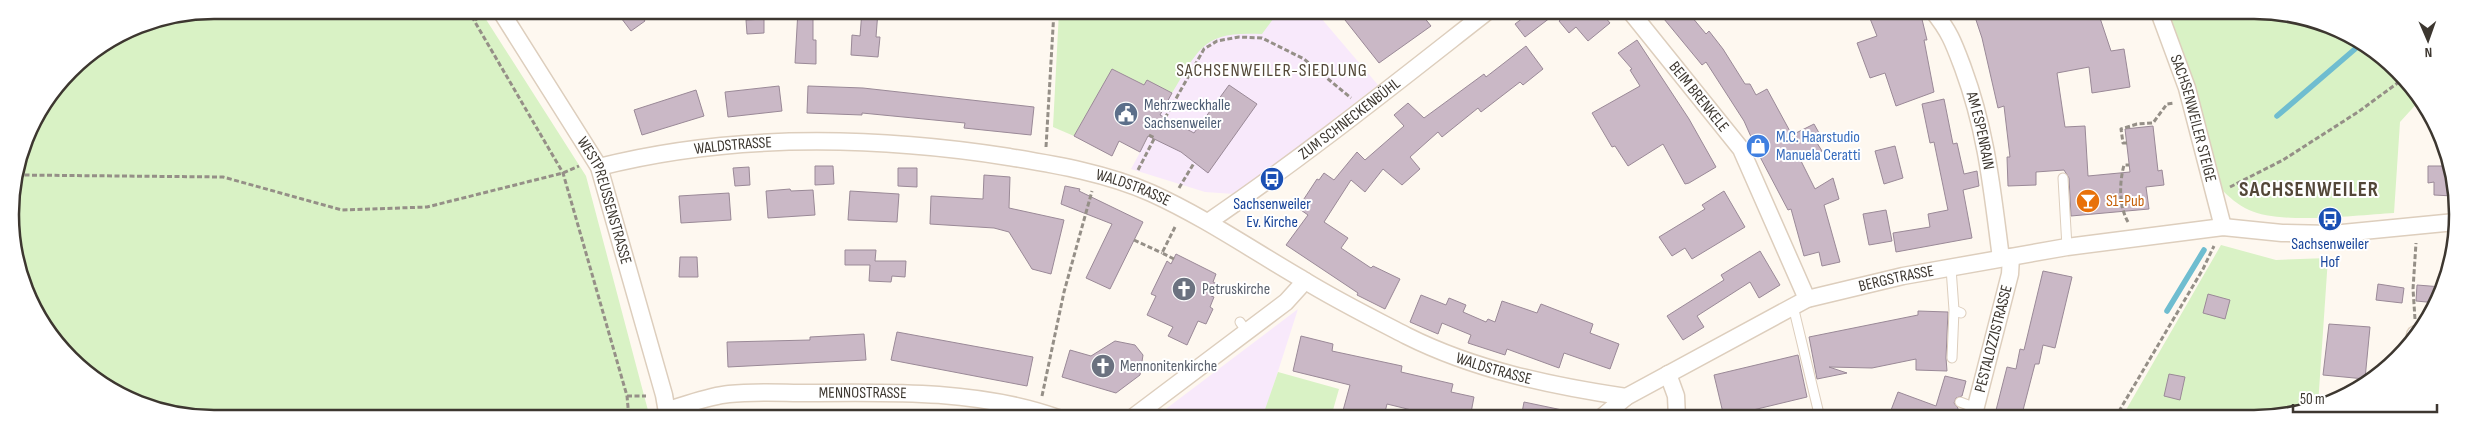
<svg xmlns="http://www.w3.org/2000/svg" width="2468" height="429" font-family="'Sofia Sans Condensed',sans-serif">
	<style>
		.education { fill: #f8e9fb }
		.green { fill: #d9f2c5 }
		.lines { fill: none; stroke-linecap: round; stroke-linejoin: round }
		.stream { stroke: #6fbdd0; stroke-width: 5.5 }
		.building { fill: #cab8c6; stroke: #9a8997 }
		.lane-casing { stroke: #ddcebd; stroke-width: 11 }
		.street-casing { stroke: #ddcebd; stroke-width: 19 }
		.path { stroke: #958f87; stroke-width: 3; stroke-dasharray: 5 2.5; stroke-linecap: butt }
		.lane { stroke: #fff; stroke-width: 9 }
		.street { stroke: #fff; stroke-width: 16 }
		.labels { text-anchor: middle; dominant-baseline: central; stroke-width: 4; stroke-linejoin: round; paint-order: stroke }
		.street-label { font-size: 16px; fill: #3d3730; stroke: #fff }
		.service-label { font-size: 16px; fill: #4e5e75; stroke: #fff; text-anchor: start }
		.shop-label { font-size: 16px; fill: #366cbe; stroke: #fff; text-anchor: start }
		.food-label { font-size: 16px; fill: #c56008; stroke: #fff; text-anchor: start }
		.transit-label { font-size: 16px; fill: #164399; stroke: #fff }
		.worship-label { font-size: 16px; fill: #5b616d; stroke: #fff; text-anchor: start }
		.neighbourhood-label { font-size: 18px; letter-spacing: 1px; fill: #534738; stroke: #fff }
		.district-label { font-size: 21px; font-weight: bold; letter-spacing: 1px; fill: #534738; stroke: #fff }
		.rim { fill: none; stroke: #3d3730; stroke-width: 2.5 }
	</style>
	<rect width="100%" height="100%" fill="#fef8f0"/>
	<!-- education -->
	<path class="education" d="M1147,11h168l63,74 -132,103 -12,6 -29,-2 -74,-23 41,-76 -25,-13z
		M1298,309l-35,109h-109l21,-16z"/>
	<!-- green -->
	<path class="green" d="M215,10h265l106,166 64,242 -462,-1 -64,-19 -63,-49 -40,-69 -11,-79 16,-65 44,-66 67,-45z
		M1059,11h220l-17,23c-59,-3 -62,13 -90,59l-25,-13 -3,5 -32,-16 -38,67 -21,-9z
		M2167,12h113l75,25 61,53 4,10 -20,22 -6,91c-38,2 -113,12 -145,-3 -11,-5 -20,-13 -28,-21l-35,-130z
		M2221,245l55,15 52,-2 -10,147 -51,14 -107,-1 -34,-8z
		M1278,372l61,17 -8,28 3,1h-72z"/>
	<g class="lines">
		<!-- stream -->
		<path class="stream" d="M2277,116l85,-73
			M2167,311l37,-61"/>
	</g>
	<!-- building -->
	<path class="building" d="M615,10h23l7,11 -14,10z
		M798,10h15v30h3v24l-21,-1z
		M862,11h16l-2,26h4l-2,20 -27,-2 1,-20 8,1z
		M1357,11h62l12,15 -52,37 -34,-43z
		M1532,11h27l-34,26 -10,-13z
		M1562,11h38l10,12 -22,18 -12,-14 -7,6 -10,-12 7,-6z
		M1674,11h13l19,23 3,-3 14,18 22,35h5l6,11 11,-6 25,46 22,-11 9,16 -6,3 5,8 -21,10 14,28 18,-11 6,21 -15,6 16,57 -18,4 -3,-14 -15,4 -13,-47 -3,1 -29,-55 -3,2 -8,-15 4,-3 -8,-18 -38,-59 -4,3 -38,-46z
		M1867,11h53l7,29h-3l10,52 -38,14 -11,-33 -15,5 -13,-35 20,-7z
		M1973,11l46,1 2,7 31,-7 3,7 25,-7h18l13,39 13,-2 6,38 -38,6 -3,-26 -32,6 8,54 20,-1 3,50 42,-4 -5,-43 28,-3 5,45 4,-1 2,15 -18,2 3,22 -78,7 -2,-38 -5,-8 -28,2v13l-28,1 -1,-29h3l-6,-51 -6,2 -16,-70z
		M764,19v14l-17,1 -1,-14z
		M1637,40l52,79 27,48 -27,16 -4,1 -22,-40 -35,22 -13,-20 -3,1 -20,-34 48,-27 -10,-16 2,-1 -14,-16z
		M1526,46l17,23 -20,16 -3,-3 -39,30 -3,-4 -36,29 -4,-5 -28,25 10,12 -18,16 -19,-16 -18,23 -14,-12 -27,42 24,16 -7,10 30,20 2,-2 27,13 -15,30 -28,-14 1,-2 -72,-48 22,-30 -10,-7 19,-29 2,1 5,-7 10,7 23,-28 8,8 39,-34 -10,-11 14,-12 16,15 60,-44 2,3z
		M1112,69l32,16 3,-5 25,13 -12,22 34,18 35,-48 28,19 -49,69 -27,-21 -33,-16 -8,16 -21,-11 -7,15 -38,-20z
		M779,86l3,25 -54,6 -3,-25z
		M808,86l55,2 171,19 -3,28 -67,-7 1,-5 -103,-10v2l-55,-2z
		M696,90l8,26 -62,19 -8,-25z
		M1944,99l9,45 4,-1 7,31 13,-3 2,15 -16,4 9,48 -76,14 -3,-19 37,-6 -2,-13 20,-4 -14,-68 -4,1 -8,-39z
		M1895,146l8,32 -19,6 -9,-33z
		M815,166h18l1,18 -19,1z
		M2428,166h23l2,30 -19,-1v-13l-6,1z
		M749,167l1,18 -15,1 -2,-18z
		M898,168h19v19l-19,-1z
		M984,175l26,2 -1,31 55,12 -13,54 -19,-5 -23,-37 -15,-4 -64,-4 1,-28 52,3z
		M1065,186l15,3 -1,2 64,31 -33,67 -24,-11 26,-54 -51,-20z
		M790,189l1,2 22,-1 2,25 -47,3 -2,-27z
		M850,191l49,3 -2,28 -49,-2z
		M1724,191l21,36 -53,32 -7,-11 -13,8 -13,-19 46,-28 -3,-4z
		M729,193l2,27 -50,3 -2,-27z
		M1886,210l6,31 -23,4 -6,-31z
		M845,250h31l-1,11h31l-1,16 -13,-1 -1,6 -22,-1 1,-16h-25z
		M1760,251l20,34 -21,13 -9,-16 -53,34 7,11 -21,13 -16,-24 57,-36 -3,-5z
		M1176,254l40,20 -3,8 4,2 -6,12 3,1 -4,10 3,2 -7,15 -8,-3 -11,24 -19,-9 5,-9 -26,-12 9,-19 -5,-2 16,-33 4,3z
		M680,257h17l1,20h-19z
		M2043,271l29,6 -17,71 -12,-3 -4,19h-4l-14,54h-27l13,-51 9,2 4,-20 4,1z
		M2378,284l26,4 -2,15 -26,-3z
		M2417,285l25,2 -5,16 -21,-2z
		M2208,294l22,6 -5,19 -22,-6z
		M1421,295l25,10 3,-7 17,7 -3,7 23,10 2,-3 7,3 7,-21 35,12 4,-9 52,20 -3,9 29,11 -9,25 -46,-16 -5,15 -52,-19 -2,6 -37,-12 3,-8 -29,-12 -4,11 -28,-12z
		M1918,311l30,1 -2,46 1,13 -31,-1v-11l-44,9 -43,-1 18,6 -30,6 -8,-42 109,-22z
		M2329,324l41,3 -5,52 -42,-4z
		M897,332l136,25 -6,29 -136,-26z
		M864,334l2,26 -138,7 -1,-25 83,-2v-3z
		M1301,336l32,8 -1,7 70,15 -1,6 52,12 -2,8 23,5 -4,21 -33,-5 -1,3 -49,-12 -2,8 -7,-2 -2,8h-35l9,-33 -57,-14z
		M1115,341l20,4 8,10 -3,20 -24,18 -54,-16 8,-27 21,6z
		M1798,355l9,42 -83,20 -10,-42z
		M2169,374l16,3 -5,23 -16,-4z
		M1945,376l21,5 -4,15 -6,2 -2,5 4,5 -1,5 6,3v2h-75l10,-26 38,14z
		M1524,402l43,9 -1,7h-45z"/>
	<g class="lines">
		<!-- lane casing -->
		<g class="lane-casing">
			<path id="lane" d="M2063,178l4,69
				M1951,268l3,42 7,3
				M1793,306l27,112
				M1240,322l7,10
				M1952,358l2,-48
				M1960,402l16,6"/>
		</g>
		<!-- street casing -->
		<g class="street-casing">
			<g id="street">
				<path id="s1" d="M500,10l99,157 65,228 4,23"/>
				<path id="s2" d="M1630,11l111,138 66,150"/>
				<path id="s3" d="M1933,11c17,21 21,33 30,57 24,65 29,122 38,190"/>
				<path id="s4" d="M2159,12l28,76 36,139"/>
				<path id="s5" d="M599,167c134,-34 275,-31 410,-10 48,8 97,16 142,36 53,24 101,57 151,86 34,21 70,39 105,57 68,34 145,50 219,61"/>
				<path id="s6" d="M1208,222c97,-66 188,-139 280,-211"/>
				<path d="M2415,335l1,-1"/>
				<path d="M1668,374l8,22 1,22"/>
				<path id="s7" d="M667,410c20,-5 41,-14 62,-16 26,-3 54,-1 80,-1 82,-1 171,-3 249,25"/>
				<path d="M1132,418l154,-116 19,-21"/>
				<path id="s8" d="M1601,418l25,-21 181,-98 96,-23 164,-29 156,-20 59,6 50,1 123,-12"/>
				<path id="s9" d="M1973,418l37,-144 1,-17"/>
			</g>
		</g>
		<!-- path -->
		<path class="path" d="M468,10l95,163 64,223 2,22
			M475,20l10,-6
			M76,66l29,-16 33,-25
			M1165,118l39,-69 13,-8 22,-4 23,1 42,21 47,39
			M1149,135l6,3
			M2127,143h-4l-2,-14 16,-5 16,-1 14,-19 7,-1
			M1046,147l8,-136
			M1138,170l16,-31
			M17,175l206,2 119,33 85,-3 136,-34 16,-7
			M2230,187l53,-27 75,-48 45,-33
			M1179,188l15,-25
			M2128,222c-9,-16 -9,-38 -4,-57h5
			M1134,240l28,13
			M1174,259l-12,-6 14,-28
			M2415,319l-2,-30 3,-46
			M627,396h19
			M1042,396l22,-104 28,-101
			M2115,418l88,-149 11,-23"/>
		<!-- lane -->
		<use href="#lane" class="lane"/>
		<!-- street -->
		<use href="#street" class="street"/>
	</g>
	<!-- icons -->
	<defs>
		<g id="civic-disc" transform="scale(1.25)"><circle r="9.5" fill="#5c6f8a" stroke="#fff"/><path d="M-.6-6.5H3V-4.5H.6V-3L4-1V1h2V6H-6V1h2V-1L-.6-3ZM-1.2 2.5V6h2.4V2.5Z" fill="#fff"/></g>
		<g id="shop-disc" transform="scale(1.25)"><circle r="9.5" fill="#3f7fe0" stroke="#fff"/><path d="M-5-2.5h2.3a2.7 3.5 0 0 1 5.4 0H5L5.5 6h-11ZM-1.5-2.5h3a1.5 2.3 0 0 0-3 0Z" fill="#fff"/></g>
		<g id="bus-disc" transform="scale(1.25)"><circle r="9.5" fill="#1a4fb4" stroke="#fff"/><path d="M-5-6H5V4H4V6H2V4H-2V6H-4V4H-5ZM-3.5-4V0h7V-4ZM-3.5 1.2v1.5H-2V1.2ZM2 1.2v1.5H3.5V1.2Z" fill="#fff"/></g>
		<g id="bar-disc" transform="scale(1.25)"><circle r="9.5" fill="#e8710a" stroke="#fff"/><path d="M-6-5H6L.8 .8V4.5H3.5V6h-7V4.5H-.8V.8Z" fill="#fff"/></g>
		<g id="church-disc" transform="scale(1.25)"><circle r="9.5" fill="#6b7280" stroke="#fff"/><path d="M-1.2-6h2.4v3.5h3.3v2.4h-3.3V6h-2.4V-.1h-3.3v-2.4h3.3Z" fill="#fff"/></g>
	</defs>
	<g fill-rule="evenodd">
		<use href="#civic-disc" x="1126" y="114"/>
		<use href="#shop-disc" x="1758" y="146"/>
		<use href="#bus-disc" x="1272" y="179"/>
		<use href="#bar-disc" x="2088" y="201"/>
		<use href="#bus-disc" x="2330" y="219"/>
		<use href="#church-disc" x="1184" y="289"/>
		<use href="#church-disc" x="1103" y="366"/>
	</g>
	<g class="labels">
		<!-- street labels -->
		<g class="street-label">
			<text stroke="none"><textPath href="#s2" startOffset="110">BEIM BRENKELE</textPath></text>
			<text stroke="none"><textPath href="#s6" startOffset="175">ZUM SCHNECKENBÜHL</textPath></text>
			<text stroke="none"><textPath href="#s4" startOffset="112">SACHSENWEILER STEIGE</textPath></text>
			<text stroke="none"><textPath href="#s3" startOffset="130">AM ESPENRAIN</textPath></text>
			<text stroke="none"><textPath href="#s5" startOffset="136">WALDSTRASSE</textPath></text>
			<text stroke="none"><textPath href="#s5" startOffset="541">WALDSTRASSE</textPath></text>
			<text stroke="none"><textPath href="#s1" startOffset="219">WESTPREUSSENSTRASSE</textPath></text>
			<text stroke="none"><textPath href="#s8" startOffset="330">BERGSTRASSE</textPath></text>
			<text stroke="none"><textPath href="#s9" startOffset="82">PESTALOZZISTRASSE</textPath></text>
			<text stroke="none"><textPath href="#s5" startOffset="946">WALDSTRASSE</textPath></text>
			<text stroke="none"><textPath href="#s7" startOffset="198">MENNOSTRASSE</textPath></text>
		</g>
		<!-- service labels -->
		<g class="service-label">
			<text x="1144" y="105">Mehrzweckhalle<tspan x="1144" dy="18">Sachsenweiler</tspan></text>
		</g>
		<!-- shop labels -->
		<g class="shop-label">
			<text x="1776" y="137">M.C. Haarstudio<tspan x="1776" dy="18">Manuela Ceratti</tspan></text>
		</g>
		<!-- food labels -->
		<g class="food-label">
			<text x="2106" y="201">S1-Pub</text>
		</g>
		<!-- transit labels -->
		<g class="transit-label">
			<text x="1272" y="204">Sachsenweiler<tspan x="1272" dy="18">Ev. Kirche</tspan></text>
			<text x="2330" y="244">Sachsenweiler<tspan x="2330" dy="18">Hof</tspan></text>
		</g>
		<!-- worship labels -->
		<g class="worship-label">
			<text x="1202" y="289">Petruskirche</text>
			<text x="1120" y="366">Mennonitenkirche</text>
		</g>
		<!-- neighbourhood labels -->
		<g class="neighbourhood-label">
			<text x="1272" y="70">SACHSENWEILER-SIEDLUNG</text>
		</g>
		<!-- district labels -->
		<g class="district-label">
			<text x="2309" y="189">SACHSENWEILER</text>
		</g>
	</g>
	<!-- crop -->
	<path d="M0 0H2468V429H0ZM214 19H2254A195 195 0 0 1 2449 214V215A195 195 0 0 1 2254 410H214A195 195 0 0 1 19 215V214A195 195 0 0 1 214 19Z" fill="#fff" fill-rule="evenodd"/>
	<path class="rim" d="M214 19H2254A195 195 0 0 1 2449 214V215A195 195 0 0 1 2254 410H214A195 195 0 0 1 19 215V214A195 195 0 0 1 214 19Z"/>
	<!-- north arrow -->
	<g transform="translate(2428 40) rotate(178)" stroke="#ffffff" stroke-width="4" paint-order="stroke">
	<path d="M0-4L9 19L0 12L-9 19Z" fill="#3d3730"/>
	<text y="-8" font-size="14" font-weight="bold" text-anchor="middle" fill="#3d3730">N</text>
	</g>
	<!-- scale -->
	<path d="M2293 404v8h144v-8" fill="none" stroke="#3d3730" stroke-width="2.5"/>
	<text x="2300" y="404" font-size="15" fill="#3d3730" stroke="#ffffff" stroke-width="4" paint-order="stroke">50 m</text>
</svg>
